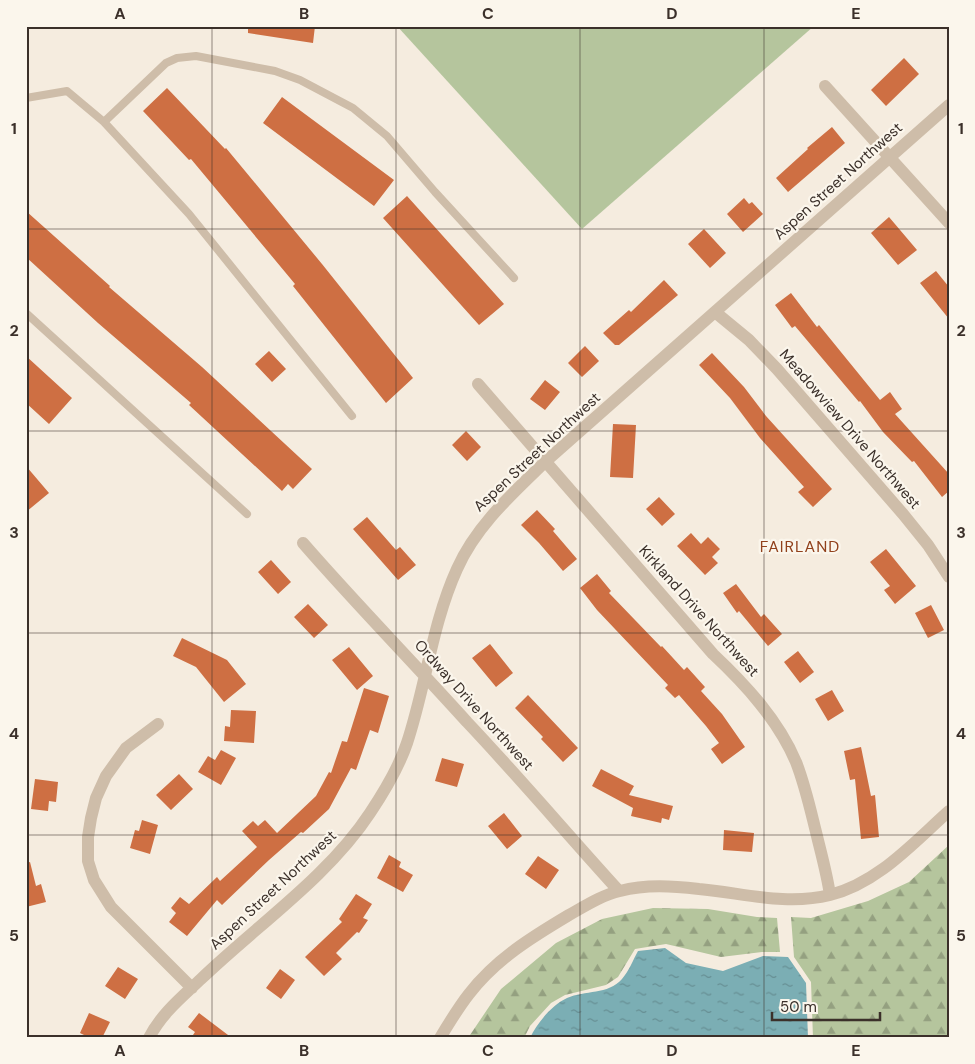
<svg xmlns="http://www.w3.org/2000/svg" width="975" height="1064" font-family="'DM Sans',sans-serif">
	<style>
		.green { fill: #b5c59d }
		.forest { fill: url(#forest-firs) }
		.water { fill: url(#water-ripples) }
		.building { fill: #ce6f43 }
		.lines { fill: none; stroke-linecap: round; stroke-linejoin: round }
		.lane { stroke: #cebda9; stroke-width: 8 }
		.street { stroke: #cebda9; stroke-width: 12 }
		.grid { fill: none; stroke: #3b302a; stroke-width: 1; stroke-opacity: 0.55 }
		.labels { text-anchor: middle; dominant-baseline: central; stroke-width: 4.5; stroke-linejoin: round; paint-order: stroke }
		.street-label { font-size: 15px; fill: #3b302a; stroke: #fbf6ec }
		.neighbourhood-label { font-size: 16px; letter-spacing: 1px; fill: #91411c; stroke: #fbf6ec }
		.neatline { fill: none; stroke: #3b302a; stroke-width: 2 }
		.grid-label { font-size: 16px; text-anchor: middle; font-weight: bold; fill: #3b302a }
	</style>
	<defs>
		<pattern id="forest-firs" width="22" height="20" patternUnits="userSpaceOnUse" patternTransform="scale(1.25)"><rect width="22" height="20" fill="#b5c59d"/><path d="M5 1l3.5 6h-7zM16 11l3.5 6h-7z" fill="#94a080"/></pattern>
		<pattern id="water-ripples" width="26" height="14" patternUnits="userSpaceOnUse" patternTransform="scale(1.25)"><rect width="26" height="14" fill="#7baeb4"/><path d="M2 4q2-2 4 0t4 0M15 11q2-2 4 0t4 0" fill="none" stroke="#668e93"/></pattern>
	</defs>
	<rect width="100%" height="100%" fill="#f5ecdf"/>
	<!-- green -->
	<path class="green" d="M397,26h417l-232,203z"/>
	<!-- forest -->
	<path class="forest" d="M949,845v193h-136l-2,-56 -17,-25 -3,-40 20,1 57,-17 41,-19z
		M653,908l55,1 49,8 20,1 3,34h-18l-41,5 -55,-13 -31,5 -17,28 -12,8 -41,10 -14,8 -21,23 -6,12h-56l33,-49 55,-46 46,-24z"/>
	<!-- water -->
	<path class="water" d="M665,948l21,15 37,8 40,-15 25,1 18,26 2,55h-278c7,-15 22,-33 37,-40 18,-8 41,-3 55,-19 7,-8 11,-19 16,-28z"/>
	<!-- building -->
	<path class="building" d="M248,26h67l-2,17 -65,-10z
		M904,58l15,16 -33,32 -15,-16z
		M167,88l58,61 1,-1 96,116 91,114 -27,25 -93,-117 2,-2 -104,-125 -2,1 -46,-49z
		M282,97l112,83 -20,26 -111,-83z
		M832,127l13,16 -57,49 -12,-14 32,-29 -1,-1z
		M407,196l97,108 -25,21 -96,-107z
		M744,198l5,6 3,-2 11,12 -20,18 -16,-18z
		M26,211l84,75 -1,1 93,80 110,102 -19,20 -5,-5 -6,7 -93,-86 2,-2 -93,-80 -72,-66z
		M889,217l28,33 -19,15 -27,-32z
		M704,229l22,24 -16,15 -22,-24z
		M936,271l13,16v32l-29,-36z
		M664,280l14,15 -59,50h-4l-12,-12 26,-23 2,2z
		M791,293l26,34 2,-2 61,75 10,-8 12,17 -7,5 54,60v17l-7,6 -28,-36 -2,1 -29,-30 -23,-31 -1,1 -64,-76 -3,2 -17,-23z
		M585,346l14,15 -17,16 -14,-14z
		M269,351l17,18 -14,13 -17,-18z
		M712,353l32,34 22,29 66,73 -19,18 -15,-15 6,-5 -44,-49 -30,-40 -31,-33z
		M26,356l46,42 -23,26 -23,-21z
		M545,380l15,12 -15,18 -15,-11z
		M613,424l23,1 -3,53 -23,-1z
		M466,431l15,16 -14,14 -15,-16z
		M26,466l23,27 -23,19z
		M659,497l16,17 -13,12 -16,-17z
		M537,510l18,19 -2,2 24,28 -14,12 -24,-28 -18,-18z
		M367,517l29,33 4,-3 16,18 -18,15 -45,-51z
		M691,533l10,11 7,-7 12,12 -8,8 6,6 -13,12 -28,-29z
		M886,549l30,37 -21,18 -11,-14 6,-4 -20,-24z
		M271,560l20,22 -13,12 -20,-22z
		M597,574l14,17 -2,2 52,54 1,-1 22,24 3,-3 18,20 -4,4 21,23 23,33 -23,17 -11,-15 8,-6 -13,-17 -27,-31 -4,3 -10,-10 3,-3 -71,-75 -17,-22z
		M736,584l25,33 3,-3 18,20 -14,12 -29,-35 -2,2 -14,-20z
		M308,604l20,21 -14,13 -20,-21z
		M931,605l13,25 -16,8 -13,-25z
		M182,638l45,22 19,24 -22,18 -28,-35 -23,-11z
		M490,644l23,29 -17,14 -24,-29z
		M349,647l24,29 -16,14 -25,-30z
		M798,651l16,21 -14,11 -16,-21z
		M364,688l25,8 -11,37 -8,-3 -14,40 -5,-2 -22,41 -26,24 -2,-1 -32,28 -47,45 -5,-5 -30,36 -18,-14 7,-9 -5,-5 9,-11 9,7 28,-27 3,4 37,-34 -15,-16 11,-10 5,5 7,-6 12,13 39,-37 13,-24 2,1 11,-32 5,1z
		M832,690l12,21 -16,10 -13,-22z
		M528,695l50,53 -15,14 -22,-23 2,-2 -28,-29z
		M231,710l25,1 -2,32 -30,-2 1,-15 5,1z
		M861,747l10,49 4,-1 4,42 -18,2 -6,-60 -5,1 -6,-29z
		M221,750l15,8 -15,27 -23,-13 10,-16 7,4z
		M442,758l22,6 -7,23 -22,-6z
		M601,769l33,17 -5,9 44,11 -4,14 -7,-2 -1,5 -30,-7 2,-8 -41,-22z
		M179,774l14,15 -22,21 -15,-15z
		M35,779l23,3 -2,20 -7,-1 -1,10 -17,-2z
		M504,813l18,23 -15,13 -19,-23z
		M142,820l16,5 -8,29 -20,-6 5,-18 4,1z
		M724,830l30,3 -2,19 -29,-2z
		M389,855l12,7 -2,5 14,8 -10,17 -26,-14z
		M538,856l21,14 -13,19 -21,-15z
		M30,862l6,24 5,-2 5,18 -20,5v-44z
		M356,894l16,10 -9,14 5,2 -9,13 -2,-1 -21,21 6,6 -18,17 -19,-19 37,-35 -3,-3z
		M118,967l20,12 -13,20 -20,-13z
		M280,969l15,11 -14,19 -15,-11z
		M89,1013l21,9 -8,16h-12l-10,-5z
		M199,1013l33,25h-41l4,-6 -7,-5z"/>
	<g class="lines">
		<!-- lane -->
		<path class="lane" d="M26,98l41,-7 37,31 85,92 163,202
			M104,122l62,-59 11,-5 19,-2 79,15 25,9 53,28 34,28 48,56 79,86
			M26,313l221,201"/>
		<!-- street -->
		<path class="street" d="M825,86l124,137
			M715,312l34,28 28,29 126,145 25,31 21,32
			M478,384l235,270c33,31 65,66 83,108 9,23 14,46 20,70 5,21 11,42 14,63
			M303,543c53,61 110,119 164,179 52,55 101,113 152,169
			M158,724l-32,24 -20,28 -10,22 -5,20 -3,19v24l6,19 17,27 81,81
			M149,1038c12,-24 33,-41 52,-59 55,-53 127,-102 169,-166 14,-21 29,-46 37,-70 19,-57 25,-119 50,-174 19,-43 55,-75 88,-107l404,-357
			M440,1038c9,-15 18,-30 29,-44 27,-35 63,-57 100,-79 16,-9 33,-20 51,-24 26,-7 53,-5 79,-2 44,4 87,17 131,6 48,-12 83,-52 119,-84"/>
	</g>
	<!-- grid -->
	<path class="grid" d="M212,26v1012M396,26v1012M580,26v1012M764,26v1012M26,229h923M26,431h923M26,633h923M26,835h923"/>
	<g class="labels">
		<!-- street labels -->
		<g class="street-label">
			<text transform="translate(838 181) rotate(-42)">Aspen Street Northwest</text>
			<text transform="translate(850 429) rotate(49)">Meadowview Drive Northwest</text>
			<text transform="translate(537 452) rotate(-43)">Aspen Street Northwest</text>
			<text transform="translate(699 611) rotate(48)">Kirkland Drive Northwest</text>
			<text transform="translate(474 705) rotate(48)">Ordway Drive Northwest</text>
			<text transform="translate(273 890) rotate(-43)">Aspen Street Northwest</text>
		</g>
		<!-- neighbourhood labels -->
		<g class="neighbourhood-label">
			<text x="800" y="546">FAIRLAND</text>
		</g>
	</g>
	<!-- border -->
	<rect width="975" height="1064" fill="none" stroke="#fbf6ec" stroke-width="55"/>
	<!-- scale -->
	<path d="M772 1012v8h108v-8" fill="none" stroke="#3b302a" stroke-width="2.5"/>
	<text x="780" y="1012" font-size="15" fill="#3b302a" stroke="#fbf6ec" stroke-width="4" paint-order="stroke">50 m</text>
	<rect x="28" y="28" width="920" height="1008" class="neatline"/>
	<g class="grid-label">
		<text x="120" y="19">A</text>
		<text x="304" y="19">B</text>
		<text x="488" y="19">C</text>
		<text x="672" y="19">D</text>
		<text x="856" y="19">E</text>
		<text x="14" y="134">1</text>
		<text x="961" y="134">1</text>
		<text x="14" y="336">2</text>
		<text x="961" y="336">2</text>
		<text x="14" y="538">3</text>
		<text x="961" y="538">3</text>
		<text x="14" y="739">4</text>
		<text x="961" y="739">4</text>
		<text x="14" y="941">5</text>
		<text x="961" y="941">5</text>
		<text x="120" y="1056">A</text>
		<text x="304" y="1056">B</text>
		<text x="488" y="1056">C</text>
		<text x="672" y="1056">D</text>
		<text x="856" y="1056">E</text>
	</g>
</svg>
